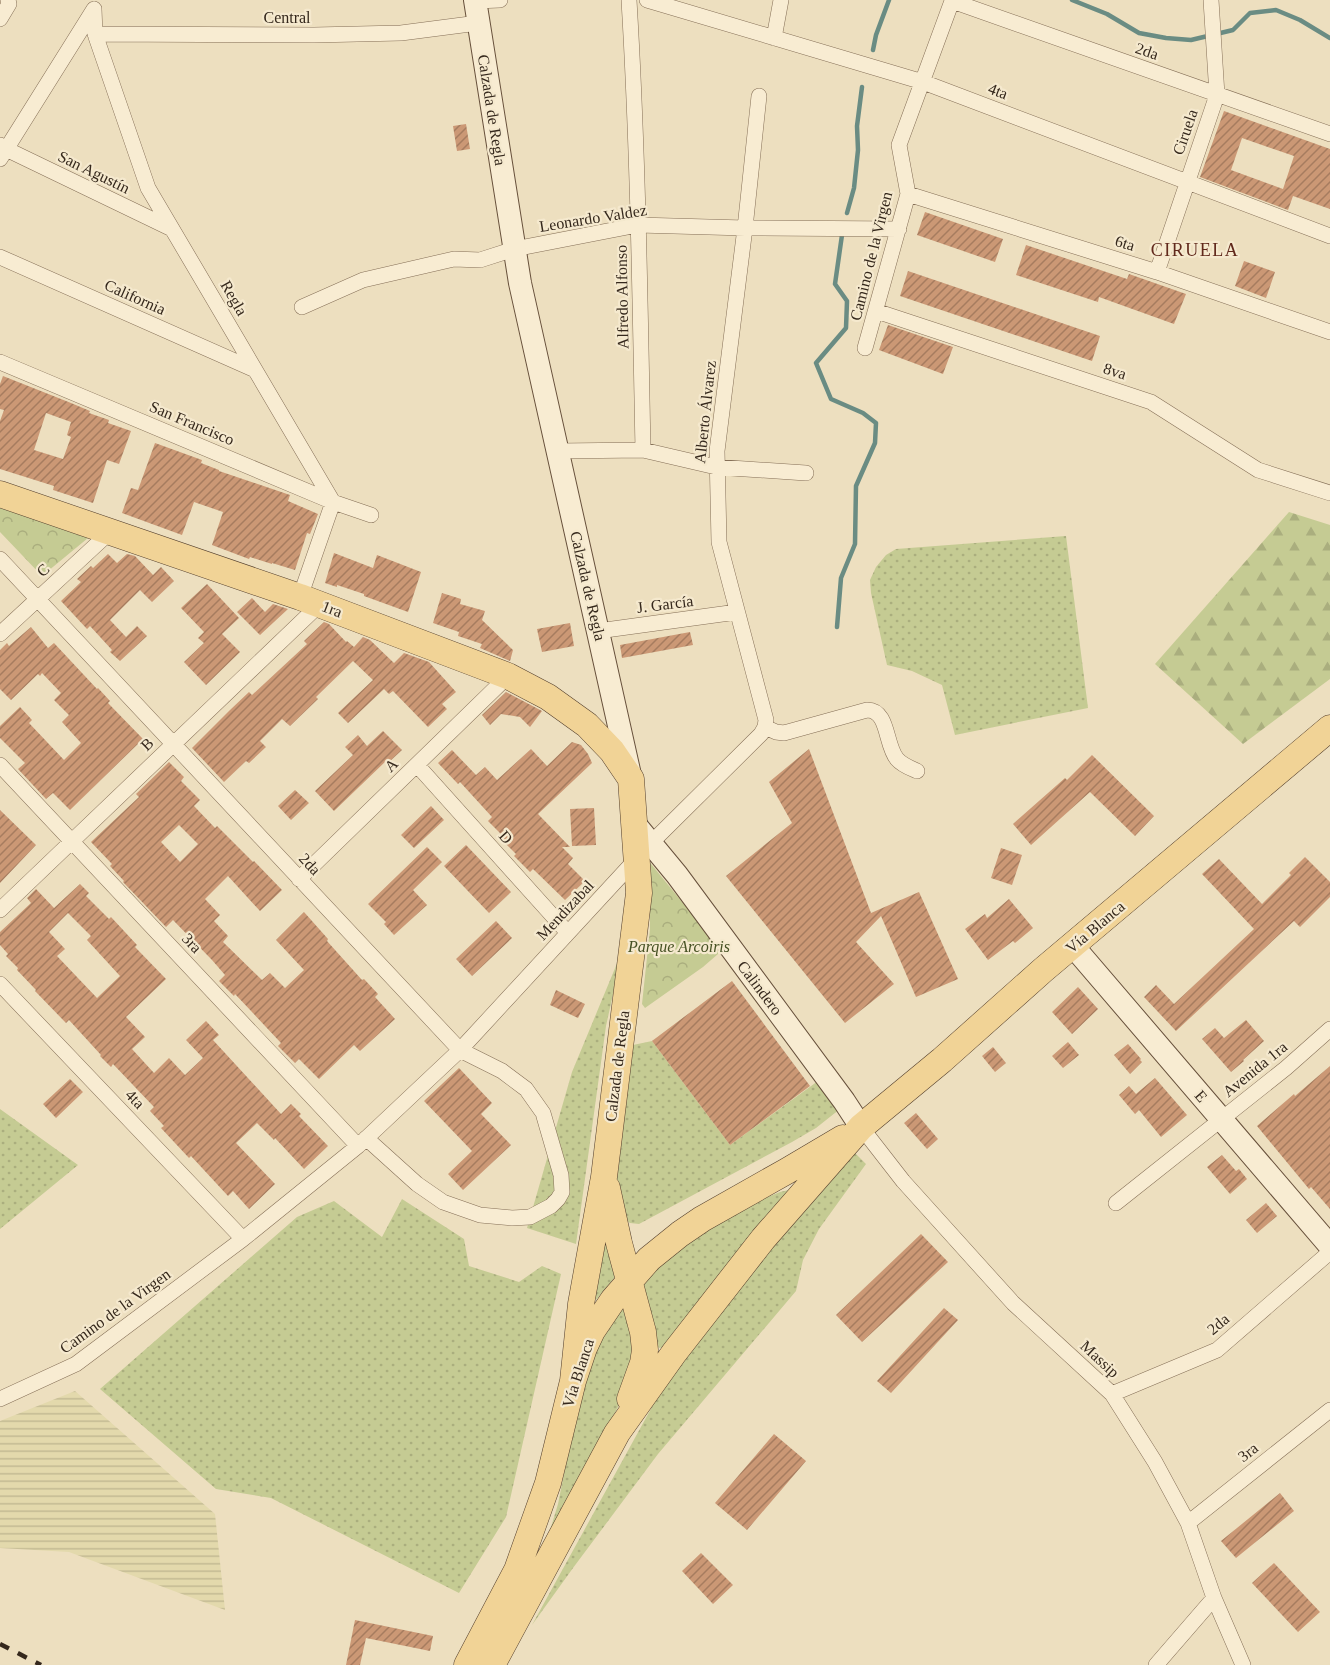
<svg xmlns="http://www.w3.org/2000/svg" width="1330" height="1665" font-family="'Times New Roman',serif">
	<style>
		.farmland { fill: url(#farmland-rules) }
		.grass { fill: url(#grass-dots) }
		.forest { fill: url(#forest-firs) }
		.park { fill: url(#park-crowns) }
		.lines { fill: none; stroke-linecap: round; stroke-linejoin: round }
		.stream { stroke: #6a8c83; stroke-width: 4.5 }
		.building { fill: url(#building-hatch); fill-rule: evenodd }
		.street-casing { stroke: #856f57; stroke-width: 16 }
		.secondary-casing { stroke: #67503b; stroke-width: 24 }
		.primary-casing { stroke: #533e2c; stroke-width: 27 }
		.street { stroke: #f8ecd2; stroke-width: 15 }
		.secondary { stroke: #f8ecd2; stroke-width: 22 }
		.primary { stroke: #f1d396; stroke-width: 26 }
		.rail { stroke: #35281c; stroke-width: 4.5; stroke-dasharray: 10 10; stroke-linecap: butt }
		.labels { text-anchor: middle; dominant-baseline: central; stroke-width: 4.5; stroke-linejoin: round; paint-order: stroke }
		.street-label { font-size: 16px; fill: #35281c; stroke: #f5e9ce }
		.park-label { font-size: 16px; font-style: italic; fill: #465123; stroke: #f5e9ce }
		.neighbourhood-label { font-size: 18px; letter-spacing: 1.5px; fill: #61291c; stroke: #f5e9ce }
	</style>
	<defs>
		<pattern id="farmland-rules" width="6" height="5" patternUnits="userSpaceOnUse" patternTransform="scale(1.5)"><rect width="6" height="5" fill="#e3d9ac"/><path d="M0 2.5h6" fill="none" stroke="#c3ba93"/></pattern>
		<pattern id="grass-dots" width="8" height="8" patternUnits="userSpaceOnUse" patternTransform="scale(1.5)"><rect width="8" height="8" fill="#c5cb93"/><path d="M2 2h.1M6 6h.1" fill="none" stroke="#aaae7e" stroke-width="1.8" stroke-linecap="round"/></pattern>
		<pattern id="forest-firs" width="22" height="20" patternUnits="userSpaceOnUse" patternTransform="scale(1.5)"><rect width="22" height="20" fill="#c5cb93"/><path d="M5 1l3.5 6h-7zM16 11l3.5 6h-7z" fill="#aaae7e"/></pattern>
		<pattern id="park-crowns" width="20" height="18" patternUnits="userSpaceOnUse" patternTransform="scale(1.5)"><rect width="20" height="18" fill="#c5cb93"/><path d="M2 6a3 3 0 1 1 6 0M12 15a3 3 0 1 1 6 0" fill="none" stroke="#aaae7e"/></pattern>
		<pattern id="building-hatch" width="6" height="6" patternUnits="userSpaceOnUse" patternTransform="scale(1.5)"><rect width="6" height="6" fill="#cb9875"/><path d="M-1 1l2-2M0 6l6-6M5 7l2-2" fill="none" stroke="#a67c5f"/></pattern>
	</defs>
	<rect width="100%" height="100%" fill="#eddfbf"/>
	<!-- farmland -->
	<path class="farmland" d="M75,1391l140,123 10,96 -156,-58 -69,-4v-127z"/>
	<!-- grass -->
	<path class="grass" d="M1066,536l22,172 -133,27 -13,-50 -30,-14 -25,-6 -16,-72 -1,-13 6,-13 10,-12 10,-6z
		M623,949l-17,77 -30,218 -49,-16 45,-156z
		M652,1041l78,104 88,-64 22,28 -24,19 -24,14 -153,82 -9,-1 -8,-6 -9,-31 20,-141z
		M0,1109l78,56 -78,64z
		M852,1150l14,14 -47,65 -16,31 -7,31 -138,163 -85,114 -41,57 137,-249 65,-86z
		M789,1190l3,1 -128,156 -5,1 -3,-4 -15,-63 34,-32 68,-42 37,-15z
		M402,1199l62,40 5,27 50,16 23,-16 19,8 -55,243 -47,76 -188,-95 -55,-9 -116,-100 197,-172 37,-16 48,36z
		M604,1223l16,48 -24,29 -2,-4z
		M626,1300l11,35 -2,36 -17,36 -70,130 10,-33 15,-76 20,-81z"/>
	<!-- forest -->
	<path class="forest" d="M1289,512l41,13v154l-87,65 -88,-80z"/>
	<!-- park -->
	<path class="park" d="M0,507l88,31 -46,38 -42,-44z
		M647,859l71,87v8l-15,13 -58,41 -3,-4 8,-75v-36z"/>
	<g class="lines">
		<!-- stream -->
		<path class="stream" d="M1072,0l35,14 32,19 27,5 25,2 42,-10 17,-17 26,-3 24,10 30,18
			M873,50l3,-15 13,-35
			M847,213l7,-25 4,-38 -1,-24 5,-39
			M837,627l4,-49 14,-34 1,-58 19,-43 1,-20 -13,-10 -32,-14 -15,-36 30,-35 1,-27 -12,-17 7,-49"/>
	</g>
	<!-- building -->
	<path class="building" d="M1224,111l106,38v60l-37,-13 -5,14 -88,-33zM1242,138l52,18 -11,33 -52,-19z
		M466,124l4,25 -13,2 -4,-25z
		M925,212l78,27 -8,23 -78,-27z
		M1026,245l101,34 2,-5 57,20 -12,30 -75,-27 -1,5 -82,-27z
		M1244,261l31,11 -9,26 -31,-12z
		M908,271l192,65 -8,25 -192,-65z
		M888,325l65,22 -10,27 -64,-24z
		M3,376l68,27 19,8 -1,2 20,7 -1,3 23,8 -12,33 -12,-4 -14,43 -40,-13 1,-4 -54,-17v-48l4,-11 -4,-1v-25zM46,413l25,9 -4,13 4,2 -8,22 -29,-9z
		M155,443l47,17 -1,3 18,7v1l71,24 -2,6 30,13 -8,20 -3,-1 -12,37 -23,-7v1l-22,-7 -1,2 -37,-14 11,-33 -29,-10 -12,33 -60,-22 9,-25 7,2z
		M334,553l39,15 4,-13 44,17 -13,40 -44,-16v-2l-27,-9v2l-12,-4z
		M108,554l9,9 10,-9 8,2 18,19 8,-8 13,14 -22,21 -12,-12 -30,30 16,17 11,-11 10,10 -27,25 -10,-9 2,-2 -22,-24 -3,3 -26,-28 20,-19 -4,-3 14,-13 2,2z
		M207,584l32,34 -17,16 18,18 -34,33 -22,-23 20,-19 -6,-5 6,-6 -23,-24z
		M442,593l19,6 -1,5 25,7 -3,9 31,30 -3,11 -30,-13 2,-4 -24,-8 1,-4 -26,-9z
		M252,598l13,14 8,-8 15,5 -28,26 -23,-23z
		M324,622l5,2 17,18 1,-1 7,6 9,-10 7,3 24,23 10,-10 25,9 27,30 -14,12 5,5 -19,18 -35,-36 -4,3 -5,-5 -36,34 -10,-10 35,-33 -20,-19 -37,36 2,2 -28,27 -8,-7 -22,22 6,6 -17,16 -3,-2 -22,21 -32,-34 38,-38 19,-18 3,3 55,-51 -3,-3z
		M570,623l4,23 -32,6 -5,-23z
		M31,627l17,21 6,-5 43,46 1,-1 12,13 -2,2 35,36 -73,71 -17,-17 -7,6 -28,-30 7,-6 -25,-25v-12l20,-19 12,13 -3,3 35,37 17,-17 -19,-21 7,-7 -15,-15 7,-7 -19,-20 -2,3 -2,-2 -27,26 -11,-11v-39l7,-7 2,3z
		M690,632l3,13 -71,13 -2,-13z
		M506,692l36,19 -12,16 -10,-10 -19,-3 -11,11 -8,-10z
		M383,731l19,19 -14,13 -2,-2 -52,50 -19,-20 38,-36 -8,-8 13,-12 9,11z
		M572,742l9,3 7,9 4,9 -54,51 32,33h-8l11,11 -5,6 17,17 -20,19 -32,-31 -3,3 -16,-16 2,-2 -15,-15 2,-3 -15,-15 4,-4 -32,-35 -2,2 -20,-21 14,-13 24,25 9,-8 12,13 34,-31 16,17z
		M809,749l62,164 48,-21 39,87 -42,18 -35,-81 -25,26 38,42 -49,39 -119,-147 66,-53 -23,-41z
		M1092,755l62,61 -19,20 -45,-44 -59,53 -18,-21 52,-46 2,2z
		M169,762l15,15 -3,4 19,19 -6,6 21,22 2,-2 36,36 1,-1 28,29 -22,21 -32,-35 -23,23 15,16 -6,6 14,15 -5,6 39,38 8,-7 15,15 19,-18 -28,-30 28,-28 24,27 -1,2 35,39 2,-1 14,15 -3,3 20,22 -35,32 -6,-6 -35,34 -20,-20 -4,4 -17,-17 3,-3 -46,-49 -1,2 -15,-15 6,-6 -13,-15 -39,-40 -7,7 -43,-45 1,-1 -14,-15 2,-2 -21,-22 48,-45 -3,-3zM179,825l19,19 -18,18 -19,-20z
		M295,790l14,13 -18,17 -13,-14z
		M431,806l13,14 -30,28 -13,-13z
		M594,808l2,37 -24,1 -2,-37z
		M0,810l36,35 -36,38z
		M466,845l45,47 -22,21 -45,-47z
		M427,847l15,15 -29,28 14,15 -33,30 -10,-11 2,-2 -18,-18z
		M1001,848l21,7 -10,30 -21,-7z
		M1305,857l25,25v15l-30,30 -6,-6 -118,110 -32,-34 12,-12 18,19 80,-75 -52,-55 17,-15 43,45 29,-29 -2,-2z
		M80,884l9,9 -3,3 23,23 2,-2 26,28 -2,2 31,32 -40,38 19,20 -13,12 22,24 15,-15 16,17 18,-17 -17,-18 20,-19 13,14 -6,5 68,74 10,-10 10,10 -2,2 29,30 -24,23 -29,-31 -1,2 -17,-17 -21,20 39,41 -26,25 -16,-18 -5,5 -37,-40 -2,2 -28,-30 3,-2 -14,-15 4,-4 -41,-43 -2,3 -11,-11 1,-1 -32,-35 -3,3 -31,-32 1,-1 -19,-20 1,-2 -12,-12 2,-2 -8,-9v-13l31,-29 -4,-5 9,-9 18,19zM68,913l23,23 -4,4 33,36 -23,22 -40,-42 8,-7 -16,-17z
		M1009,899l24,29 -18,15 -2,-2 -25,19 -23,-31 20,-15 2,4z
		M496,921l16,17 -40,38 -16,-17z
		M732,981l78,105 -80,59 -78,-104z
		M1078,987l20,22 -26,25 -20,-22z
		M556,990l29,14 -7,14 -28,-13z
		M1246,1020l18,21 -21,19 1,1 -13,11 -29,-33 13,-11 9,10z
		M1068,1042l11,13 -16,13 -11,-12z
		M1128,1044l13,15 -1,1 2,2 -12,12 -16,-19z
		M993,1047l13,16 -11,9 -13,-16z
		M1330,1066v143l-19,-22 -2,2 -52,-63 37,-32 1,2z
		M459,1068l33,35 -11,11 30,31 -48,45 -15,-16 24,-23 -48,-50z
		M1155,1078l32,37 -26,22 -22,-27 -4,4 -16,-19 10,-9 7,8z
		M70,1079l13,13 -27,26 -13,-14z
		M916,1113l22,26 -11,10 -23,-26z
		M1222,1155l14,16 3,-2 8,10 -17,15 -23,-27z
		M1266,1203l11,13 -20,17 -11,-13z
		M921,1234l27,28 -86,80 -26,-27z
		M944,1308l14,12 -67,73 -14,-12z
		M774,1434l32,27 -59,69 -32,-27z
		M1280,1493l14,18 -58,47 -15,-17z
		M701,1553l32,32 -20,19 -31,-33z
		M1274,1563l46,49 -22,20 -46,-49z
		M355,1620l78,16 -3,15 -64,-13 -6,27h-14z"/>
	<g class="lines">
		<!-- street casing -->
		<g class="street-casing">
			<path id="street" d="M629,0c9,150 11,300 14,450
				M647,0l276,82 407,154
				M475,1l25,-1
				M94,9l1,25 53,154 185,314 -33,95
				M0,19l9,-15 -1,-4
				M95,34l219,1 87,-2 77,-10
				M774,38l7,-38
				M759,96l-14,132 -28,223 2,91 47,178 -1,7
				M0,145l6,4 166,80
				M0,159l94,-150
				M908,194l249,78 173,60
				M0,257l255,113
				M1157,272l60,-177 -6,-95
				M302,307l61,-27 91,-21 26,1 34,-11 124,-24 107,3 154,1
				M876,311l275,91 107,68 72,23
				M865,348l43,-154 -9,-49 53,-144 378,133
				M0,362l333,140 38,13
				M558,451l85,-1 73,17 90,6
				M0,559l460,491 42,21 24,18 17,24 18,62 1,17 -4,7 -7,7 -21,11 -18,1 -32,-3 -37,-13 -26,-18 -51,-46
				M598,631l139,-19
				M0,634l110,-102
				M765,727l11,5 8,1 83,-23c22,0 18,35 30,49 5,6 13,9 20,12
				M0,765l358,381
				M417,765l151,168
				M299,879l209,-203
				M0,910l320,-306
				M0,984l243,255
				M861,1127l42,54 110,122 99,91 43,68 33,61 26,75 29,67
				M1116,1203l170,-135 44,-39
				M1112,1394l105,-44 113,-98
				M0,1399l76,-35 167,-125 115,-93 102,-96 191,-207 110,-109 4,-7
				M1188,1523l142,-113
				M1156,1665l58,-67"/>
		</g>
		<!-- secondary casing -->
		<g class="secondary-casing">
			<path id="secondary" d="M475,0l45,283 110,492
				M634,823l43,52 167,226 17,26
				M1073,946l257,300"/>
		</g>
		<!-- primary casing -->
		<g class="primary-casing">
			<path id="primary" d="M0,494l300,103 208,79 40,21 39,28 25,26 19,28 8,114 -35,284 -23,127 -8,77
				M607,1188l12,55 24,89 2,18 -2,13 -13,36
				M467,1665l50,-95 31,-87 25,-102 11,-33 8,-17 21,-31 36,-41 31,-25 22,-15 85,-48 56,-33
				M492,1665l125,-232 57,-80 89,-114 98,-112 81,-67 101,-90 287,-242"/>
		</g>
		<!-- street -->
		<use href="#street" class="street"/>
		<!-- secondary -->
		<use href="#secondary" class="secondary"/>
		<!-- primary -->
		<use href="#primary" class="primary"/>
		<!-- rail -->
		<path class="rail" d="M0,1644l41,21"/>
	</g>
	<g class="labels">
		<!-- street labels -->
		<g class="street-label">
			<text x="287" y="17">Central</text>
			<text transform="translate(1147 51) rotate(19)">2da</text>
			<text transform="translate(998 91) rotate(21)">4ta</text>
			<text transform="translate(492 110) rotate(81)">Calzada de Regla</text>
			<text transform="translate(1185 132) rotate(-71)">Ciruela</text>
			<text transform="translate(94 172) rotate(26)">San Agustín</text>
			<text transform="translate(593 218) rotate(-9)">Leonardo Valdez</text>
			<text transform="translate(1125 243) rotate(17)">6ta</text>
			<text transform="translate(871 256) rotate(-76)">Camino de la Virgen</text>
			<text transform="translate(135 297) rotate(24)">California</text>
			<text transform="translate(622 297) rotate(-91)">Alfredo Alfonso</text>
			<text transform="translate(234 298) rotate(60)">Regla</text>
			<text transform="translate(1115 371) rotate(18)">8va</text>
			<text transform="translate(705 412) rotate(-84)">Alberto Álvarez</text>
			<text transform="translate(192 423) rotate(23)">San Francisco</text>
			<text transform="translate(43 570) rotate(-43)">C</text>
			<text transform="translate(588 586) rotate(77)">Calzada de Regla</text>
			<text transform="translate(665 604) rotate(-7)">J. García</text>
			<text transform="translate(332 609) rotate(21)">1ra</text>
			<text transform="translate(147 744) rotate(-44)">B</text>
			<text transform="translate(391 765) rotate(-44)">A</text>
			<text transform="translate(506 837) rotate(48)">D</text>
			<text transform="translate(310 864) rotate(47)">2da</text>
			<text transform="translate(565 910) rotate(-47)">Mendizabal</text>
			<text transform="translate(1095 927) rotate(-40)">Vía Blanca</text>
			<text transform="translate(192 943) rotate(47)">3ra</text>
			<text transform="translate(760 988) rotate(53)">Calindero</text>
			<text transform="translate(617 1066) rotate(-83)">Calzada de Regla</text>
			<text transform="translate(1255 1069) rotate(-39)">Avenida 1ra</text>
			<text transform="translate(1201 1096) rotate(49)">E</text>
			<text transform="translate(135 1099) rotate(46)">4ta</text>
			<text transform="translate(115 1311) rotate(-36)">Camino de la Virgen</text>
			<text transform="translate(1218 1324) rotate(-40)">2da</text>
			<text transform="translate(1100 1359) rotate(43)">Massip</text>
			<text transform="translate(578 1373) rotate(-72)">Vía Blanca</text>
			<text transform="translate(1248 1452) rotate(-38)">3ra</text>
		</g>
		<!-- park labels -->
		<g class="park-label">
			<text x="679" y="946">Parque Arcoiris</text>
		</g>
		<!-- neighbourhood labels -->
		<g class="neighbourhood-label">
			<text x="1195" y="250">CIRUELA</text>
		</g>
	</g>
</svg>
